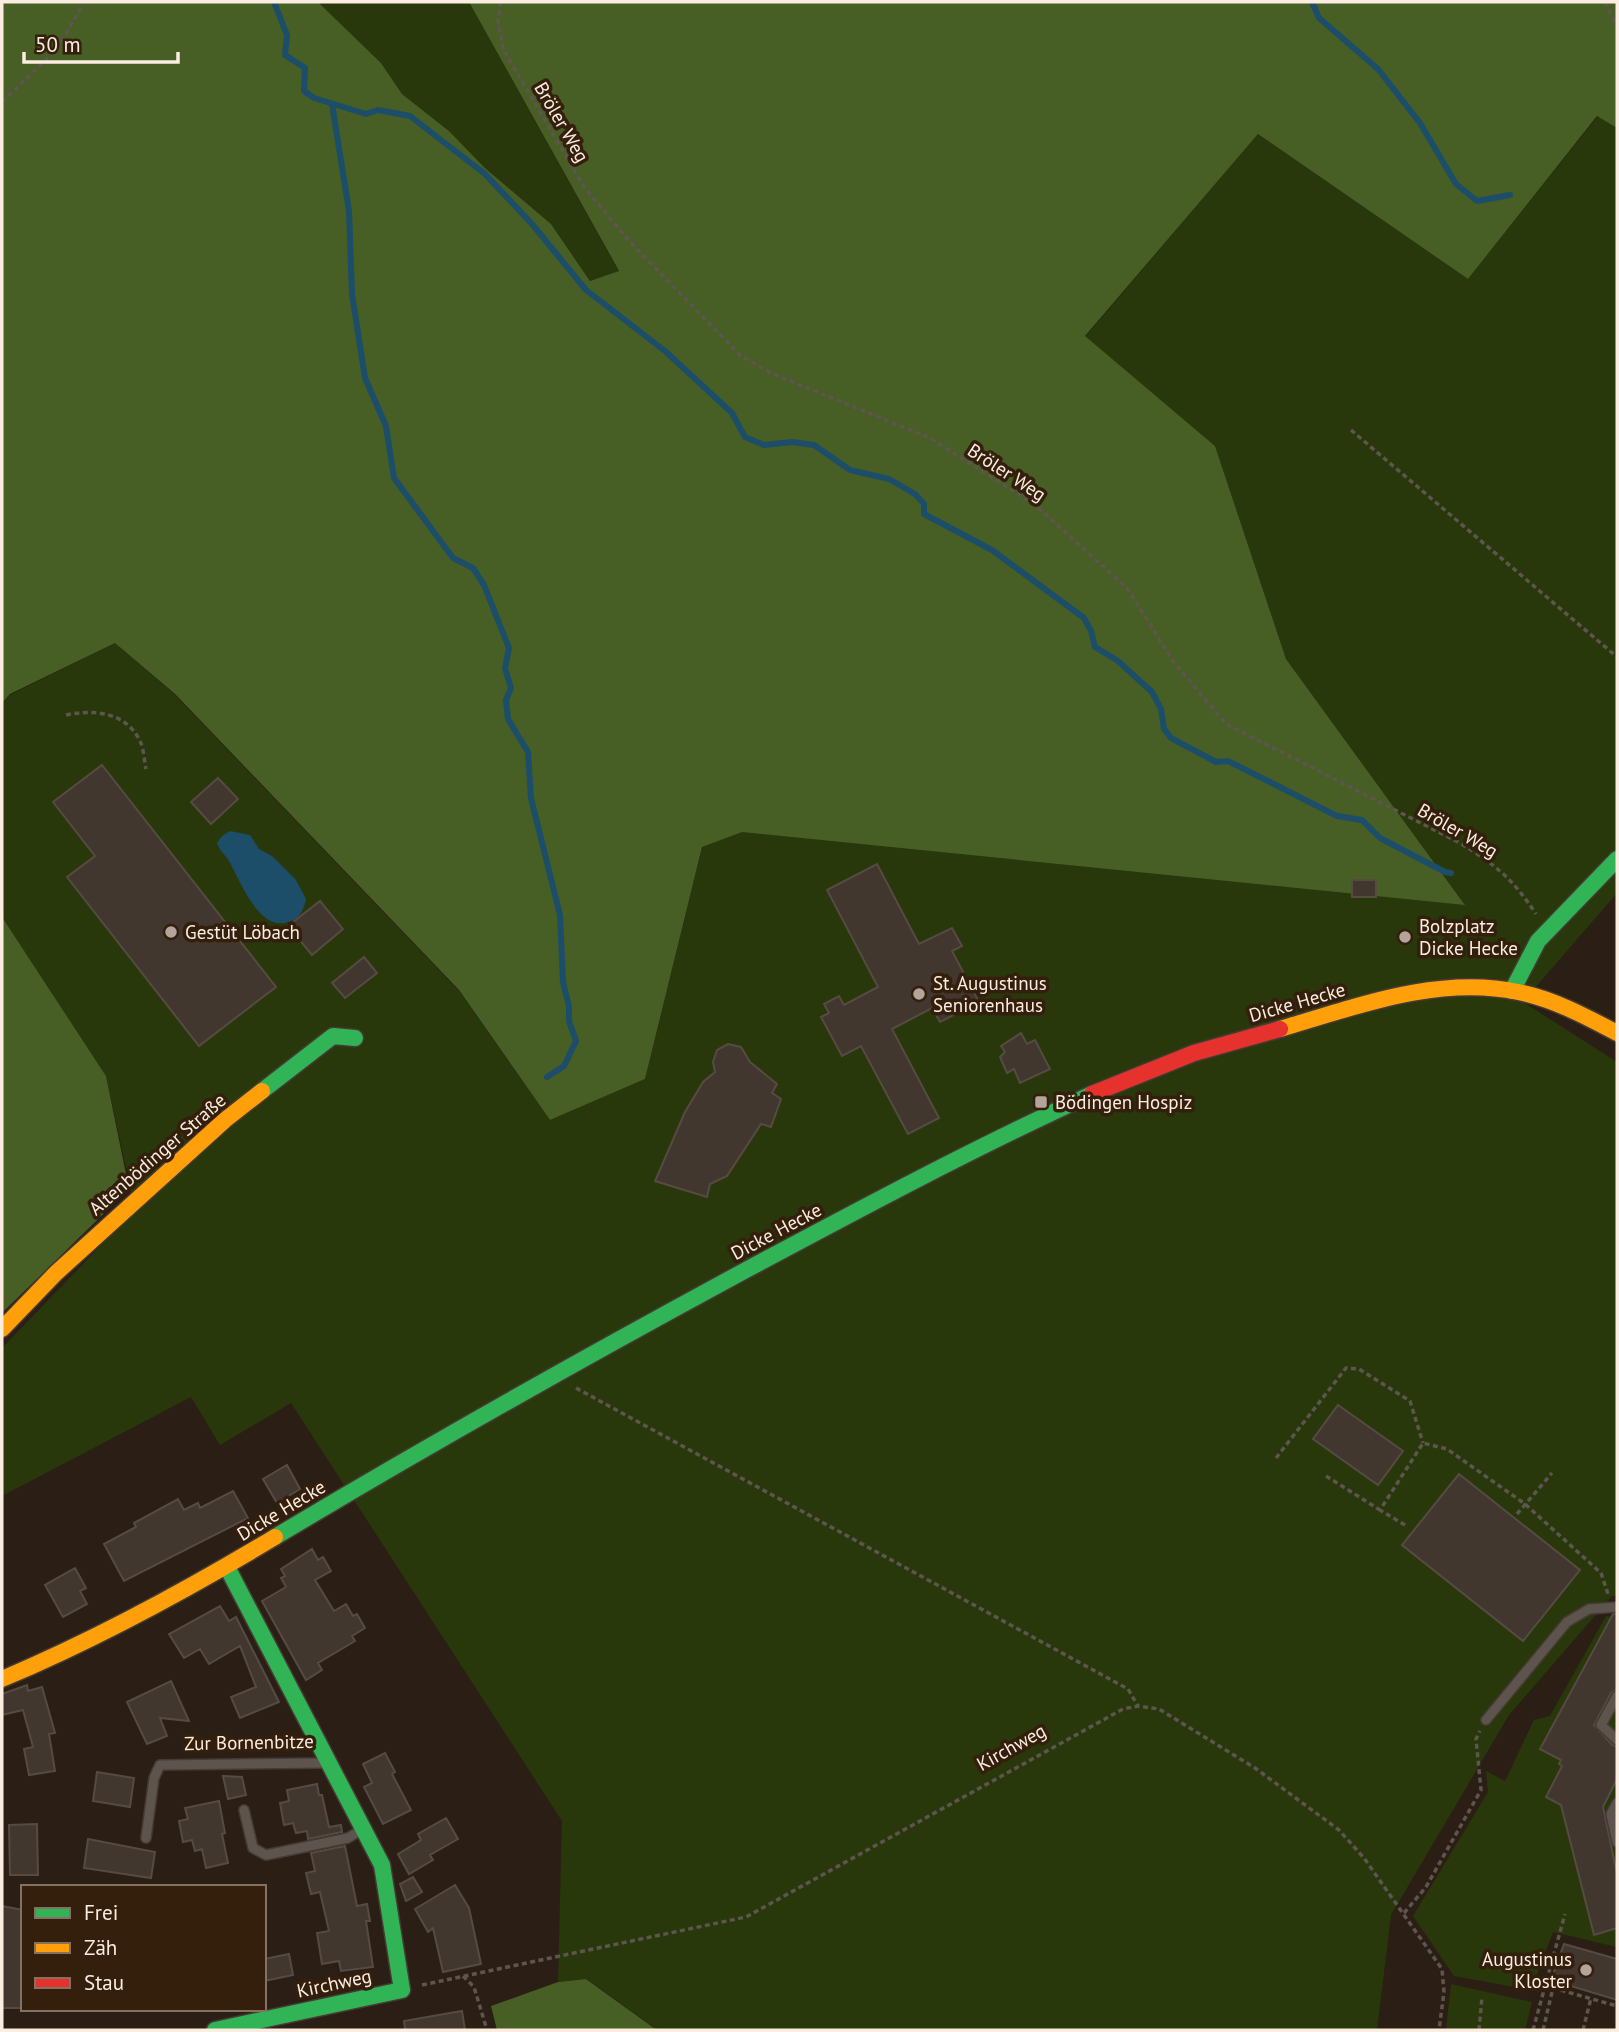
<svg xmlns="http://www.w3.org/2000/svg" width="1619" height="2032" font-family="'PT Sans',sans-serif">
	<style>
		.green { fill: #28380b }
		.forest { fill: #475e25 }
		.water { fill: #1c4e6a }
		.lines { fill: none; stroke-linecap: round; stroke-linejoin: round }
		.stream { stroke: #1c4e6a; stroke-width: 6 }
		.building { fill: #41372f; stroke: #564b42; stroke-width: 2 }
		.lane-casing { stroke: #453b34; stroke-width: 12 }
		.fast-casing { stroke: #453b34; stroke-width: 19 }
		.slow-casing { stroke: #453b34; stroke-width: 19 }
		.jam-casing { stroke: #453b34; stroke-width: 19 }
		.path { stroke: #5d554e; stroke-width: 3.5; stroke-dasharray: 5 3.5; stroke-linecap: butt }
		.lane { stroke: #5d554d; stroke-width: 9 }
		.fast { stroke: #30b455; stroke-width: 16 }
		.slow { stroke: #ff9f0a; stroke-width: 16 }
		.jam { stroke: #e5322d; stroke-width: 16 }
		.poi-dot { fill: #b3a59a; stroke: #341e0c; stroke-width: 2.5 }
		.labels { text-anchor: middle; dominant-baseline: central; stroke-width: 7; stroke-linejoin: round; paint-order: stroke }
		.street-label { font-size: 19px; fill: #fcede1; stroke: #341e0c }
		.poi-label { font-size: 19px; fill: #fcede1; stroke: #341e0c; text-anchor: start }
	</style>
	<rect width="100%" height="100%" fill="#2b1f15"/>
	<!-- green -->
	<path class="green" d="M318,2h151l150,270 -29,9 -39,-57 -66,-56 -36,-37 -47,-37 -21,-31z
		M1598,116l19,12v765l-94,109 94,60v534h-5l-103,119 -118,200 -14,115h-712l-10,-2 -68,-49 -29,3 4,-161 -271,-418 -71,42 -29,-48 -189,99v-148l133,-138 -29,-134 -104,-159v-214l8,-8 105,-52 59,51 285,297 91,129 95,-41 57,-232 40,-16 722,72 -178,-244 -71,-213 -130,-109 173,-203 210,145z
		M1606,1616l11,1v330l-64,-15 -22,58 -77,-14 -41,-60 75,-124 -2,-21 19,10 29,-61 16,-4z
		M1451,1984l81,18 -7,28h-79z"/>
	<!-- forest -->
	<path class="forest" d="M2,2h316l63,61 21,31 47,37 36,37 66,56 39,57 29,-10 -150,-269h1148v126l-20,-12 -129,163 -210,-145 -173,202 130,110 71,213 179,246 -723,-73 -40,15 -57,232 -95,41 -91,-130 -284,-296 -60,-51 -105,51 -8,9z
		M2,917l104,159 23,113 -127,124z
		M586,1979l68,49 11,2h-168l-6,-24 67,-24z"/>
	<!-- water -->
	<path class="water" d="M230,831l20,4 9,14 13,7 24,24 10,19c-2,9 -5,18 -15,22 -31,14 -50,-39 -62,-60 -4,-7 -9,-9 -12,-18l5,-7z"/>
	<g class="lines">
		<!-- stream -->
		<path class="stream" d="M274,2l13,33 -2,20 20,13 -1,23 10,7 52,16 12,-4 32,6 75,58 47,50 54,66 79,61 67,62 13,24 19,8 28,-3 22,3 36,25 39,9 26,15 9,10v10l68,36 92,68 7,13 4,16 23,14 34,31 9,17 3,20 7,9 45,24 12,-1 109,55 25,4 18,18 65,34 6,1
			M1312,2l7,16 59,51 42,54 36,61 21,17 33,-6
			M332,104l17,107 3,83 13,84 21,48 8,52 59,80 20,10 11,17 25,63 -4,20 6,20 -5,12 2,19 20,33 3,46 29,117 3,67 6,24v15l7,20 -12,25 -17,11"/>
	</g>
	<!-- building -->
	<path class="building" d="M102,765l174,222 -77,59 -132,-169 28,-21 -42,-54z
		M218,778l20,21 -27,25 -20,-22z
		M877,864l42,80 33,-16 10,18 -10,5 27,51 -39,20 -8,-14 -40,21 47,89 -31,16 -47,-88 -19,10 -21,-39 8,-4 -5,-9 15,-8 5,9 34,-18 -51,-97z
		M1352,880h24v17h-24z
		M320,901l23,28 -31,26 -24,-29z
		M364,957l13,16 -32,25 -13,-15z
		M1021,1033l6,11 8,-4 15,29 -30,14 -6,-14 -7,4 -7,-16 5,-5 -4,-6z
		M728,1044l13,3 9,15 27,22 -5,9 9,6 -10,28 -10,-3 -34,52 -17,8 -3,13 -52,-16 30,-69 18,-30 12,-10 -2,-10 4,-12z
		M1338,1405l65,46 -25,34 -65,-46z
		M287,1465l13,24 -23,14 -14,-24z
		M1459,1474l121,96 -57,71 -121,-96z
		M233,1491l15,27 -124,63 -20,-37 32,-17 -2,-4 44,-24 6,11 14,-7 2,5z
		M312,1549l6,11 5,-3 8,14 -16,9 19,31 12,-7 7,12 4,-2 8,14 -13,8 3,5 -37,22 4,7 -16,10 -44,-79 24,-14 -5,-9 4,-2 -4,-7z
		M75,1568l11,20 -6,3 7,13 -24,13 -18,-32z
		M220,1606l9,15 7,-4 43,85 -39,16 -9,-21 25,-10 -16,-41 -31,18 -9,-15 -16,9 -15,-24z
		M1613,1614h4v75l-6,4 -17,32 18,20 5,2v32l-14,28 14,67v54l-23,7 -33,-130 -15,-8 16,-31 -3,-2 2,-4 -21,-11z
		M171,1681l18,40 -29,-3 7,18 -20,8 -20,-42z
		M27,1685l1,6 14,-4 13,46 -6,1 6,37 -26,4 -5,-26 9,-2 -10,-37 -21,5v-21z
		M385,1753l10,19 -3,2 19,36 -28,14 -19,-37 8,-4 -9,-19z
		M97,1772l37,6 -4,29 -37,-6z
		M223,1776l19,1 4,18 -18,4z
		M317,1784l2,11h3l7,32 12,-2 1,7 -34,7 -1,-8 -11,2 -3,-10 -9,2 -4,-22 9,-2 -2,-11z
		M219,1801l6,32 -3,1 6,29 -22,5 -4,-19 -7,2 -3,-11 -9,2 -4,-21 9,-2 -3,-11z
		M446,1818l12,21 -28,16 3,5 -24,14 -11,-20 23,-14 -3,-6z
		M37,1824l1,51h-28l-1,-50z
		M88,1839l67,13 -4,26 -67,-10z
		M345,1846l12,60 10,-2 3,17h-4l7,46 -32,4 -2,-10 -17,3 -5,-31 12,-2 -9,-39 -9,2 -5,-21 9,-2 -4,-18z
		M413,1877l9,15 -16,9 -6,-17z
		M455,1885l14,23 12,56 -38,8 -10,-44 -5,4 -13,-23z
		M2,1906l21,4v98h-21z
		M1564,1944l53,15v41l-66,-20z
		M289,1954l4,21 -29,6v-22z
		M462,2011l3,19h-60l-1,-9z"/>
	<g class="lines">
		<!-- lane casing -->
		<g class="lane-casing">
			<path id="lane" d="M1617,1696l-16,29 16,15
				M1486,1720l81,-98 22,-13 28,-2
				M1617,1803l-6,11 6,28
				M244,1810l9,38 13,7 82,-17 13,-8
				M146,1838l8,-60 6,-13 165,-2"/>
		</g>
		<!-- fast casing -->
		<g class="fast-casing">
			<path id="fast" d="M1512,991l26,-50 79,-82
				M262,1091l71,-55 22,2
				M275,1537c155,-93 312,-181 471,-267 114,-61 228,-122 346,-176
				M215,2030l187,-40 -20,-125 -155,-298"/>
		</g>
		<!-- slow casing -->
		<g class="slow-casing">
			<path id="slow" d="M1280,1029c75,-22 158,-54 238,-37 35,7 67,24 99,41
				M2,1329l54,-56 169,-153 37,-29
				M2,1679c95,-40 185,-89 273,-142"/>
		</g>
		<!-- jam casing -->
		<g class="jam-casing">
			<path id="jam" d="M1092,1094l102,-41 86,-24"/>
		</g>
		<!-- path -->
		<path class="path" d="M501,2l-3,18 5,29 81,138 46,55 110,113 33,19 157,64 105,67 92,83 46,73 53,63 234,119c37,23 52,35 76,71
			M1605,2l12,24
			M2,102l56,-54 26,-46
			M1351,430l266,227
			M66,715c28,-6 60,-3 74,26 4,8 4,19 6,28
			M576,1388l552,301 10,17
			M1276,1458l70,-90 13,1 51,32 13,42
			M1326,1476l54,34
			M1517,1514l35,-41
			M1405,1525l-25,-15 43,-67 24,6 78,55 76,69 7,21
			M1404,1913l22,-26 55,-97 -5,-51 4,-8
			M463,1976l11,11 13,43
			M422,1985l324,-68 377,-208 15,-3 21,3 96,59 84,62 25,28 78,111 2,23 -5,38
			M1479,2030l3,-33
			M1533,2030l32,-116
			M1543,2030l10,-42 64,18
			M1583,2030l8,-32"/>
		<!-- lane -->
		<use href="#lane" class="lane"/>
		<!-- fast -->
		<use href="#fast" class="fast"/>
		<!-- slow -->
		<use href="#slow" class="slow"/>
		<!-- jam -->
		<use href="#jam" class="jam"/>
	</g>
	<!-- markers -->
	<g class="poi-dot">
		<circle cx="171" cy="932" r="7"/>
		<circle cx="1405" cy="937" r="7"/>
		<circle cx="919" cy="994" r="7"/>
		<rect x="1034" y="1095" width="14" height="14" rx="3.5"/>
		<circle cx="1586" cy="1970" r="7"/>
	</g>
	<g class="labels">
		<!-- street labels -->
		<g class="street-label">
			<text transform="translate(562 122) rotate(60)">Bröler Weg</text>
			<text transform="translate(1007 472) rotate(33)">Bröler Weg</text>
			<text transform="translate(1458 830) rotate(30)">Bröler Weg</text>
			<text transform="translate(1297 1002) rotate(-16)">Dicke Hecke</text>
			<text transform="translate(157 1154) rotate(-41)">Altenbödinger Straße</text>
			<text transform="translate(776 1231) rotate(-28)">Dicke Hecke</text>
			<text transform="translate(281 1510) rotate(-31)">Dicke Hecke</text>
			<text transform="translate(249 1742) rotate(-1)">Zur Bornenbitze</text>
			<text transform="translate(1011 1747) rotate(-29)">Kirchweg</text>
			<text transform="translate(334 1983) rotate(-12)">Kirchweg</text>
		</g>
		<!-- poi labels -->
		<g class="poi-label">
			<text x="1419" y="926">Bolzplatz<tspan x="1419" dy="22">Dicke Hecke</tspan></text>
			<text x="185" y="932">Gestüt Löbach</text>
			<text x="933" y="983">St. Augustinus<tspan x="933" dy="22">Seniorenhaus</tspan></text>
			<text x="1055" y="1102">Bödingen Hospiz</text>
			<text x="1572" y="1959" text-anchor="end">Augustinus<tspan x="1572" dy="22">Kloster</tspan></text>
		</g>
	</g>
	<!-- border -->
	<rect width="1619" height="2032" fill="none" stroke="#fcede1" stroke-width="7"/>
	<!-- legend -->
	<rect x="21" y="1885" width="245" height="126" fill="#341e0c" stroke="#847161" stroke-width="2"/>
	<rect x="35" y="1908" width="35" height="10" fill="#30b455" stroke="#847161" stroke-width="2"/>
	<text x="84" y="1920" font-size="21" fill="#fcede1">Frei</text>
	<rect x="35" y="1943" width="35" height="10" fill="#ff9f0a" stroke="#847161" stroke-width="2"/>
	<text x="84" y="1955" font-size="21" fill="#fcede1">Zäh</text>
	<rect x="35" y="1978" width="35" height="10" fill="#e5322d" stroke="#847161" stroke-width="2"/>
	<text x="84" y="1990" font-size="21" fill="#fcede1">Stau</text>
	<!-- scale -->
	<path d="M24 52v10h154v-10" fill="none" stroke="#fcede1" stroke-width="3.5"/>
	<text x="35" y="52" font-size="21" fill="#fcede1" stroke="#341e0c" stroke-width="5" paint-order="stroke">50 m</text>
</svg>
